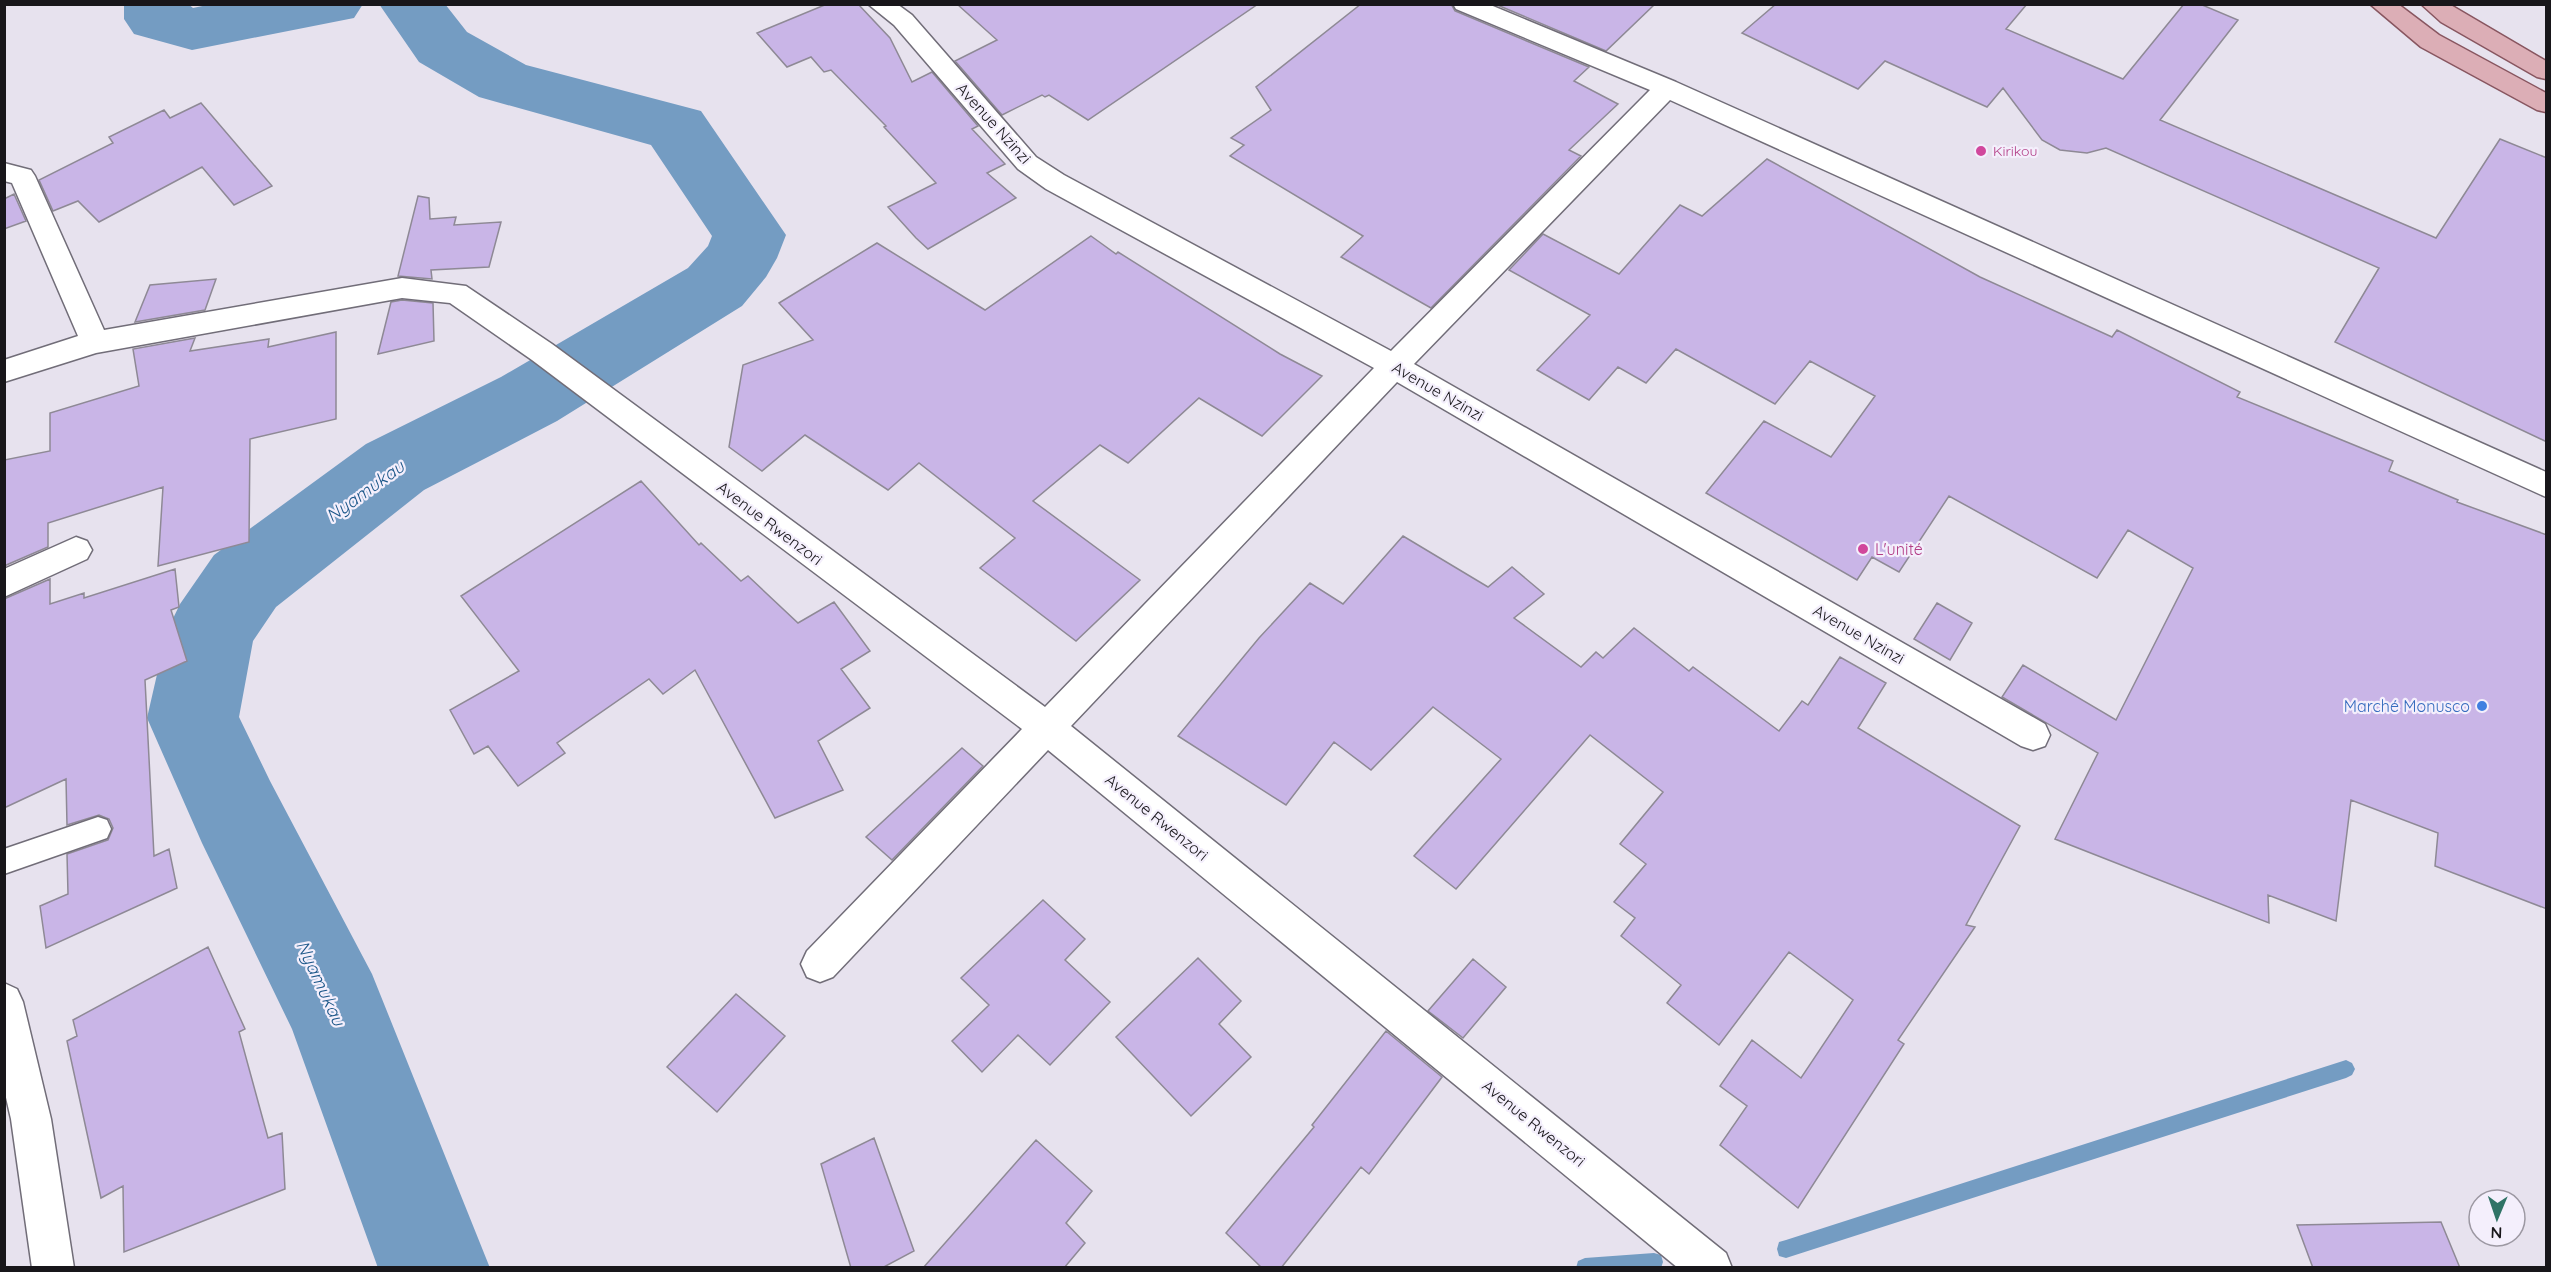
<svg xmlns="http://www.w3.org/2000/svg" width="2551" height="1272" font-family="Quicksand,sans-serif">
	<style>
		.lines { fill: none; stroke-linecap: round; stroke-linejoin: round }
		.stream { fill: #749cc2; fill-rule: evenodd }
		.river { fill: #749cc2; fill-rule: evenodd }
		.building { fill: #c9b5e7; stroke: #8e8995; stroke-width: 1.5 }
		.lane-casing { stroke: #716d78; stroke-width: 3 }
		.street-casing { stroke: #716d78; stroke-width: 3 }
		.primary-casing { stroke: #885660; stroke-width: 3 }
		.lane { fill: #fff; fill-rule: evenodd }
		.street { fill: #fff; fill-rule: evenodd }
		.primary { fill: #dcaeb6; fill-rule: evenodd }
		.hotel-dot { fill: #d1479c; stroke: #f4effc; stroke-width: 2 }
		.shop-dot { fill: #3f7fe0; stroke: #f4effc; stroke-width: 2 }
		.labels { text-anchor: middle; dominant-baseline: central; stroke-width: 4.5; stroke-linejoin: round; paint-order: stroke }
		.far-hotel-label { font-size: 14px; fill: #b23c85; stroke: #f4effc; text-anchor: start }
		.street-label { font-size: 16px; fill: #18161a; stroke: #f4effc }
		.hotel-label { font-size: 16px; fill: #b23c85; stroke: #f4effc; text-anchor: start }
		.shop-label { font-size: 16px; fill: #366cbe; stroke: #f4effc; text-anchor: end }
		.water-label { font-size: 18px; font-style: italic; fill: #1c5789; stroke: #f4effc }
	</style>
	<rect width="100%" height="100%" fill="#e7e2ee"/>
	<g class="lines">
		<!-- stream -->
		<path class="stream" d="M2346,1060l6,3 3,6 -3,6 -6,3 -560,180 -7,-2 -2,-7 2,-7 7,-2z
			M1654,1253l7,2 2,7 -2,6h-85l2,-7 7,-3z"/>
		<!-- river -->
		<path class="river" d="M124,4h64l5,4 19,-4h151l-9,14 -162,32 -58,-16 -10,-15z
			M379,4h66l22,28 59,33 175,46 85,124 -9,23 -11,19 -24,29 -185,115 -133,69 -148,117 -23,34 -14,76 31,64 102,193 118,294h-112l-86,-239 -90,-186 -55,-125 20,-87 13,-27 34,-49 152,-111 135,-67 187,-109 20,-22 4,-10 -61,-91 -172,-48 -60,-35z"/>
	</g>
	<!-- building -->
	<path class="building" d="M827,4h31l32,34 22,44 20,-10 46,54 -6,3 33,35 -18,9 29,25 -88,51 -12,-11 -28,-31 48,-24 -52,-56 2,-1 -55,-56 -7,2 -13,-15 -24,10 -30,-34z
		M957,4h301l-170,116 -39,-25 -4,2 -3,-2 -40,20 -47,-54 42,-21z
		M1361,4h90l4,7 134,56 -15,14 44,23 -49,46 12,6 -150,152 -90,-51 22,-21 -133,-80 14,-11 -13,-7 40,-28 -15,-23z
		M1495,4h160l-49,47z
		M1776,4h251l-21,25 117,50 61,-75h16l38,16 -78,100 276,118 64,-99 47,19v284l-212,-100 44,-74 -273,-120 -19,5 -27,-3 -18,-10 -39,-52 -16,19 -102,-46 -27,28 -116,-56z
		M201,103l71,83 -38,19 -32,-38 -103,55 -21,-21 -25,10 -14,-31 74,-37 -4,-6 55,-27 6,8z
		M1767,159l213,118 132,60 5,-7 123,62 -3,5 156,64 -4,10 69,29 -1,2 90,33v374l-112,-43 3,-33 -87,-33 -15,121 -68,-26 1,28 -214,-84 43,-86 -96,-56 21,-32 93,55 77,-152 -65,-38 -31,48 -148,-82 -50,76 -27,-15 -15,23 -151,-87 58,-72 67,36 44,-61 -65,-35 -35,43 -99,-55 -30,34 -28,-16 -29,33 -52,-30 53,-55 -81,-45 34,-36 76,40 61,-69 22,11z
		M14,194l12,27 -22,8v-30z
		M418,196l11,2 1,21 26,-2 -2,8 47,-3 -12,45 -58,3 1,9 -34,-3z
		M1091,236l25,18 2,-2 162,102 42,22 -60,60 -63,-38 -71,65 -28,-18 -67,56 107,79 -64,61 -96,-73 35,-30 -96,-75 -31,27 -83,-55 -43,36 -33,-24 14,-82 70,-25 -34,-37 98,-60 108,67z
		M216,279l-11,31 -70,12 15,-37z
		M402,300l31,3 1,38 -56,13 13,-52z
		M336,332v87l-86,20 -1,103 -91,24 5,-79 -115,36v24l-44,19v-106l46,-9v-38l89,-27 -6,-37 62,-11 -5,13 79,-12 -1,8z
		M641,481l58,64 2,-2 40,38 7,-5 50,47 36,-21 36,49 -29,18 29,39 -52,33 25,49 -68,28 -80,-148 -32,24 -14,-15 -92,64 8,10 -47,33 -30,-40 -14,8 -24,-44 69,-39 -58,-75z
		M1403,536l85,51 24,-20 32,27 -30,24 67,49 15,-15 7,6 31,-30 55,43 4,-4 86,64 23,-30 6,4 32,-48 46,26 -28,45 162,98 -54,99 9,2 -77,113 6,4 -106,164 -78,-63 27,-39 -27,-20 32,-46 49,38 52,-78 -64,-48 -70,93 -52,-42 14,-18 -60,-49 14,-18 -21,-16 32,-38 -26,-20 43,-52 -73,-57 -134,154 -42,-33 87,-97 -68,-52 -62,63 -37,-28 -48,63 -108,-69 81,-98 51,-55 33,21z
		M175,569l4,38 -8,3 16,51 -42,19 9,176 15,-7 8,39 -131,60 -6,-42 28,-12 -1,-40 41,-14 5,-12 -4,-9 -10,-4 -32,10 -1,-46 -62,29v-209l46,-20v25l34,-11v5z
		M1937,603l35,20 -22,37 -36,-21z
		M962,748l21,18 -91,94 -26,-23z
		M1043,900l42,39 -20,21 45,42 -60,63 -32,-30 -36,37 -30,-31 37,-36 -28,-27z
		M208,947l37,82 -6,3 29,106 14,-5 3,56 -161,63 -1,-66 -22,12 -34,-157 10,-5 -4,-16z
		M1198,958l43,43 -22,23 32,33 -60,59 -75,-79z
		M1473,959l33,28 -43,51 -35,-27z
		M736,994l49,42 -68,76 -50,-45z
		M1386,1031l56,46 -73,97 -8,-7 -80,101h-19l-36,-35 88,-106 -2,-2z
		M874,1138l40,113 -32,17h-31l-30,-104z
		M1036,1140l56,51 -26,32 19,20 -21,25h-141z
		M2441,1222l19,46h-147l-16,-43z"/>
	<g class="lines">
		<!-- lane casing -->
		<g class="lane-casing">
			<path id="lane" d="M98,817l9,3 4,9 -4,9 -103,36v-25z"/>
		</g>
		<!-- street casing -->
		<g class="street-casing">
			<path id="street" d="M868,4h29l15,11 124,142 28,18 327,176 259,-261 -194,-81 -3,-5h35l188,78 870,390v25l-876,-397 -256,264 631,360 5,11 -5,11 -12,4 -12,-4 -624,-364 -326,344 655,527 6,15h-54l-630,-518 -215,227 -13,5 -13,-5 -6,-13 6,-13 215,-222 -490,-369 -82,-57 -48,-5 -306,55 -92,29v-22l74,-24 -66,-153 -8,-2v-18l27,7 4,6 69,154 298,-52 64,8 86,58 493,363 329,-339 -328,-179 -28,-20 -124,-144z
				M76,537l11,4 5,9 -5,9 -83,38v-28z
				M4,983l13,6 6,13 28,117 23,149h-42l-21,-149 -7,-30z"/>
		</g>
		<!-- primary casing -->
		<g class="primary-casing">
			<path id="primary" d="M2370,4h28l41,31 107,58v19l-9,-2 -116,-63z
				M2421,4h28l97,57v18l-9,-2 -96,-55z"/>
		</g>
		<!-- lane -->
		<use href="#lane" class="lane"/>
		<!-- street -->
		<use href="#street" class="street"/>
		<!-- primary -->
		<use href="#primary" class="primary"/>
	</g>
	<!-- markers -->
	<g class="hotel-dot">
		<circle cx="1981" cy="151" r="6"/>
		<circle cx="1863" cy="549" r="6"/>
	</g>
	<circle class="shop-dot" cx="2482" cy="706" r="6"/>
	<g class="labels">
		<!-- far-hotel labels -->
		<g class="far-hotel-label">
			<text x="1993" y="151">Kirikou</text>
		</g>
		<!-- street labels -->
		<g class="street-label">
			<text transform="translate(994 123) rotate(48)">Avenue Nzinzi</text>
			<text transform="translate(1438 391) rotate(30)">Avenue Nzinzi</text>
			<text transform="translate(770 523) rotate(37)">Avenue Rwenzori</text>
			<text transform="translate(1859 634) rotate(30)">Avenue Nzinzi</text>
			<text transform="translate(1157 817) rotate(39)">Avenue Rwenzori</text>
			<text transform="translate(1534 1123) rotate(39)">Avenue Rwenzori</text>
		</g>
		<!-- hotel labels -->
		<g class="hotel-label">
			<text x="1875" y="549">L'unité</text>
		</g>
		<!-- shop labels -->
		<g class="shop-label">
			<text x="2470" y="706">Marché Monusco</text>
		</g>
		<!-- water labels -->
		<g class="water-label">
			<text transform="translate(365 491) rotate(-36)">Nyamukau</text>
			<text transform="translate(321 983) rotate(65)">Nyamukau</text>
		</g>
	</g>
	<!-- border -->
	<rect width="2551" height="1272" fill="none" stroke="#18161a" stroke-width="12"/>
	<!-- north arrow -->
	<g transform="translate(2497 1218) rotate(182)"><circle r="28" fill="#f4effc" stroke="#9c98a2" stroke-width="1.5"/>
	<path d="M0-4.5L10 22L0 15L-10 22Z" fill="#2f7366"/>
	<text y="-9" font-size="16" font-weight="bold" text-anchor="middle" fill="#18161a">N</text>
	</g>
</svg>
